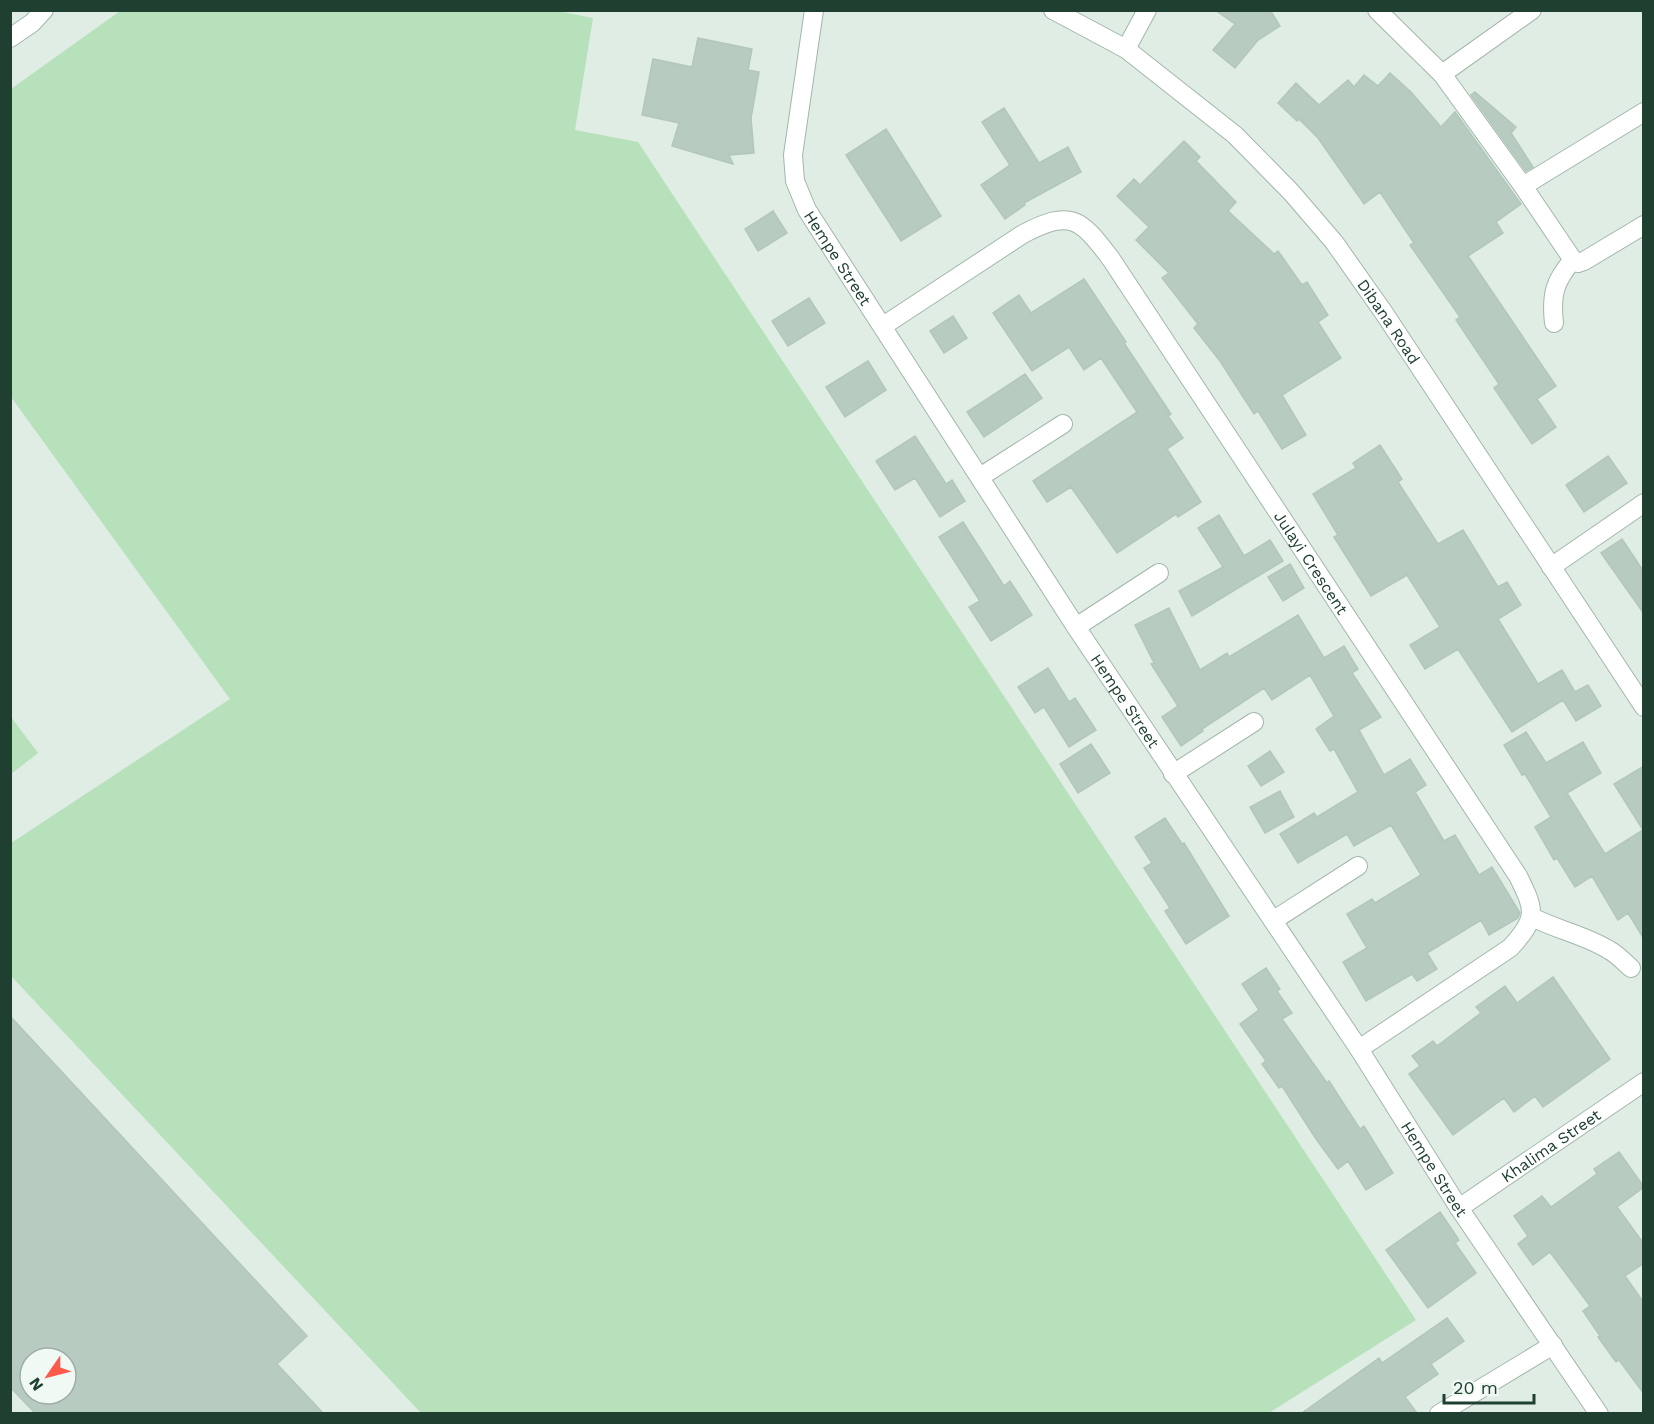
<svg xmlns="http://www.w3.org/2000/svg" width="1654" height="1424" font-family="'Work Sans',sans-serif">
	<style>
		.green { fill: #b6e1ba }
		.building { fill: #b8cbc0; stroke: #b2c7bb; stroke-width: 1.5; fill-rule: evenodd }
		.lines { fill: none; stroke-linecap: round; stroke-linejoin: round }
		.minor-casing { stroke: #a2b6ab; stroke-width: 20 }
		.minor { stroke: #fff; stroke-width: 18 }
		.labels { text-anchor: middle; dominant-baseline: central; stroke-width: 4.5; stroke-linejoin: round; paint-order: stroke }
		.street-label { font-size: 16px; fill: #1f4031; stroke: #f1f9f4 }
	</style>
	<rect width="100%" height="100%" fill="#e0ede5"/>
	<!-- green -->
	<path class="green" d="M553,10l40,8 -18,112 63,12 778,1178 -147,93h-848l-410,-437v-133l219,-144 -219,-302v-308l109,-78z
		M11,717l27,36 -27,21 -1,-57z"/>
	<!-- building -->
	<path class="building" d="M1215,10h55l10,16 -22,14 -23,28 -22,-18 22,-26z
		M698,38l54,11 -4,21 11,2 -8,46 3,35 -25,2 4,9 -61,-18 7,-23 -37,-8 11,-56 39,8z
		M1390,73l21,19 30,35 14,-15 66,92 -25,18 7,11 -35,23 88,130 -19,13 19,28 -24,17 -38,-56 5,-4 -43,-64 4,-3 -50,-72 4,-2 -34,-51 -16,12 -46,-66 -19,-19 -2,2 -19,-18 18,-20 23,22 29,-25 6,7 10,-12 14,11z
		M1475,92l41,35 -5,6 22,34 -7,4 -55,-76z
		M1004,108l35,55 29,-16 13,25 -57,31 1,2 -20,14 -24,-34 29,-20 -28,-43z
		M886,129l55,87 -40,25 -55,-86z
		M1184,141l16,16 -4,4 40,41 -8,9 46,43 4,-3 24,34 5,-3 21,33 -10,7 23,36 -59,37 24,40 -24,14 -24,-38 -4,3 -34,-53 -26,-33 4,-4 -36,-46 7,-5 -33,-33 13,-13 -32,-31 17,-17 6,6z
		M773,211l14,22 -29,18 -13,-22z
		M1084,279l42,63 -2,1 47,71 -3,2 15,22 -16,11 34,53 -23,15 -2,-3 -59,39 -46,-66 -24,15 -14,-21 104,-69 -36,-54 -17,12 -15,-23 -37,24 -39,-58 26,-18 12,18z
		M809,298l16,25 -37,23 -16,-25z
		M953,316l14,22 -23,15 -14,-22z
		M868,361l18,29 -41,27 -19,-30z
		M1025,374l17,24 -58,39 -17,-25z
		M915,436l31,48 6,-4 13,21 -25,16 -25,-39 -20,12 -19,-29z
		M1380,445l22,34 -4,3 40,62 25,-14 35,57 9,-5 14,23 -23,14 40,65 24,-14 13,22 13,-7 13,21 -25,15 -13,-21 -51,32 -54,-83 -33,20 -15,-24 30,-18 -33,-52 -36,21 -37,-59 4,-2 -25,-41 43,-26 -3,-5z
		M1608,456l19,27 -43,29 -18,-27z
		M1219,515l25,41 26,-16 13,21 -91,55 -13,-25 44,-24 -25,-39z
		M963,522l41,64 6,-5 22,34 -41,26 -22,-34 11,-6 -41,-64z
		M1622,539l22,33v42l-43,-61z
		M1290,564l14,24 -21,13 -15,-24z
		M1169,608l31,62 27,-17 2,4 69,-42 26,43 20,-12 14,23 -6,4 29,44 -22,13 25,45 26,-16 16,26 -11,7 29,49 11,-6 24,40 13,-8 28,46 -2,5 -29,17 -8,-15 -54,33 10,16 -20,12 -5,-7 -46,27 -23,-39 24,-14 -20,-34 25,-15 3,4 46,-28 -30,-50 -37,21 -7,-12 -49,29 -18,-29 34,-21 3,4 41,-25 -24,-43 -4,2 -14,-22 18,-13 -24,-41 -38,25 -8,-12 -62,41 1,2 -22,15 -19,-29 16,-11 -27,-42 3,-1 -19,-38z
		M1048,668l21,34 6,-4 21,32 -27,17 -25,-40 -9,6 -17,-26z
		M1526,732l20,31 37,-21 18,31 -34,20 38,61 38,-24 -29,-46 30,-18v173l-16,-26 -10,7 -26,-44 -17,11 -18,-29 -3,2 -19,-33 16,-10 -26,-43 -3,1 -18,-30z
		M1091,744l19,29 -32,20 -18,-29z
		M1270,751l14,21 -23,14 -13,-20z
		M1280,791l14,26 -29,16 -15,-26z
		M1165,818l17,26 2,-1 45,73 -43,28 -21,-33 5,-3 -26,-40 8,-5 -17,-26z
		M1266,968l14,21 -3,2 15,22 -10,6 45,64 2,-2 31,48 4,-3 29,47 -27,17 -18,-29 -10,8 -22,-30 -34,-53 -3,2 -17,-24 4,-3 -26,-37 19,-14 -17,-26z
		M1553,977l57,82 -67,48 -8,-11 -21,16 -10,-14 -51,37 -44,-61 11,-8 -8,-10 21,-15 4,5 44,-33 -5,-6 29,-21 12,17z
		M10,1016l297,320 -30,28 46,49h-288l-25,-26zM30,1358h36v36h-36z
		M1619,1152l25,35 -27,20 27,37v19l-19,13 19,27v91l-25,-34 -3,2 -18,-25 2,-1 -17,-25 7,-5 -40,-54 -17,13 -15,-21 10,-8 -14,-20 28,-20 9,11 46,-33 -3,-5z
		M1440,1212l19,28 -4,3 21,30 -48,35 -42,-58z
		M1447,1318l17,23 -33,23 7,10 -33,23 12,16h-115l77,-55 3,5z"/>
	<g class="lines">
		<!-- minor casing -->
		<g class="minor-casing">
			<g id="minor">
				<path id="s1" d="M814,10l-21,145 2,26 12,29 269,417 283,422 100,159 140,206"/>
				<path id="s2" d="M1053,10l73,39 109,86 56,57 43,50 50,71 260,394"/>
				<path d="M1377,10l65,64 81,112 50,74 5,3 6,-2 60,-36"/>
				<path d="M10,38l22,-15 12,-13"/>
				<path d="M1126,49l21,-39"/>
				<path d="M1442,74l90,-64"/>
				<path d="M1523,186l121,-74"/>
				<path d="M1554,323c-3,-27 0,-42 19,-63"/>
				<path id="s3" d="M883,326l140,-92c48,-25 57,-16 88,25l407,617c17,34 20,42 -8,72l-151,101"/>
				<path d="M980,477l83,-53"/>
				<path d="M1551,567l93,-64"/>
				<path d="M1076,627l83,-54"/>
				<path d="M1173,774l81,-52"/>
				<path d="M1532,917c25,13 53,18 77,33 8,4 15,12 22,18"/>
				<path d="M1274,920l84,-54"/>
				<path id="s4" d="M1459,1208l185,-126"/>
				<path d="M1439,1414l114,-69"/>
			</g>
		</g>
		<!-- minor -->
		<use href="#minor" class="minor"/>
	</g>
	<g class="labels">
		<!-- street labels -->
		<g class="street-label">
			<text stroke="none"><textPath href="#s1" startOffset="261">Hempe Street</textPath></text>
			<text stroke="none"><textPath href="#s2" startOffset="464">Dibana Road</textPath></text>
			<text stroke="none"><textPath href="#s3" startOffset="638">Julayi Crescent</textPath></text>
			<text stroke="none"><textPath href="#s1" startOffset="789">Hempe Street</textPath></text>
			<text stroke="none"><textPath href="#s4" startOffset="111">Khalima Street</textPath></text>
			<text stroke="none"><textPath href="#s1" startOffset="1350">Hempe Street</textPath></text>
		</g>
	</g>
	<!-- border -->
	<rect width="1654" height="1424" fill="none" stroke="#1f4031" stroke-width="24"/>
	<!-- north arrow -->
	<g transform="translate(48 1376) rotate(235)"><circle r="28" fill="#f1f9f4" stroke="#9dafa6" stroke-width="1.5"/>
	<path d="M0-4.5L10 22L0 15L-10 22Z" fill="#ff594c"/>
	<text y="-9" font-size="16" font-weight="bold" text-anchor="middle" fill="#1f4031">N</text>
	</g>
	<!-- scale -->
	<path d="M1444 1394v9h90v-9" fill="none" stroke="#1f4031" stroke-width="3"/>
	<text x="1453" y="1394" font-size="18" fill="#1f4031" stroke="#f1f9f4" stroke-width="4.5" paint-order="stroke">20 m</text>
</svg>
